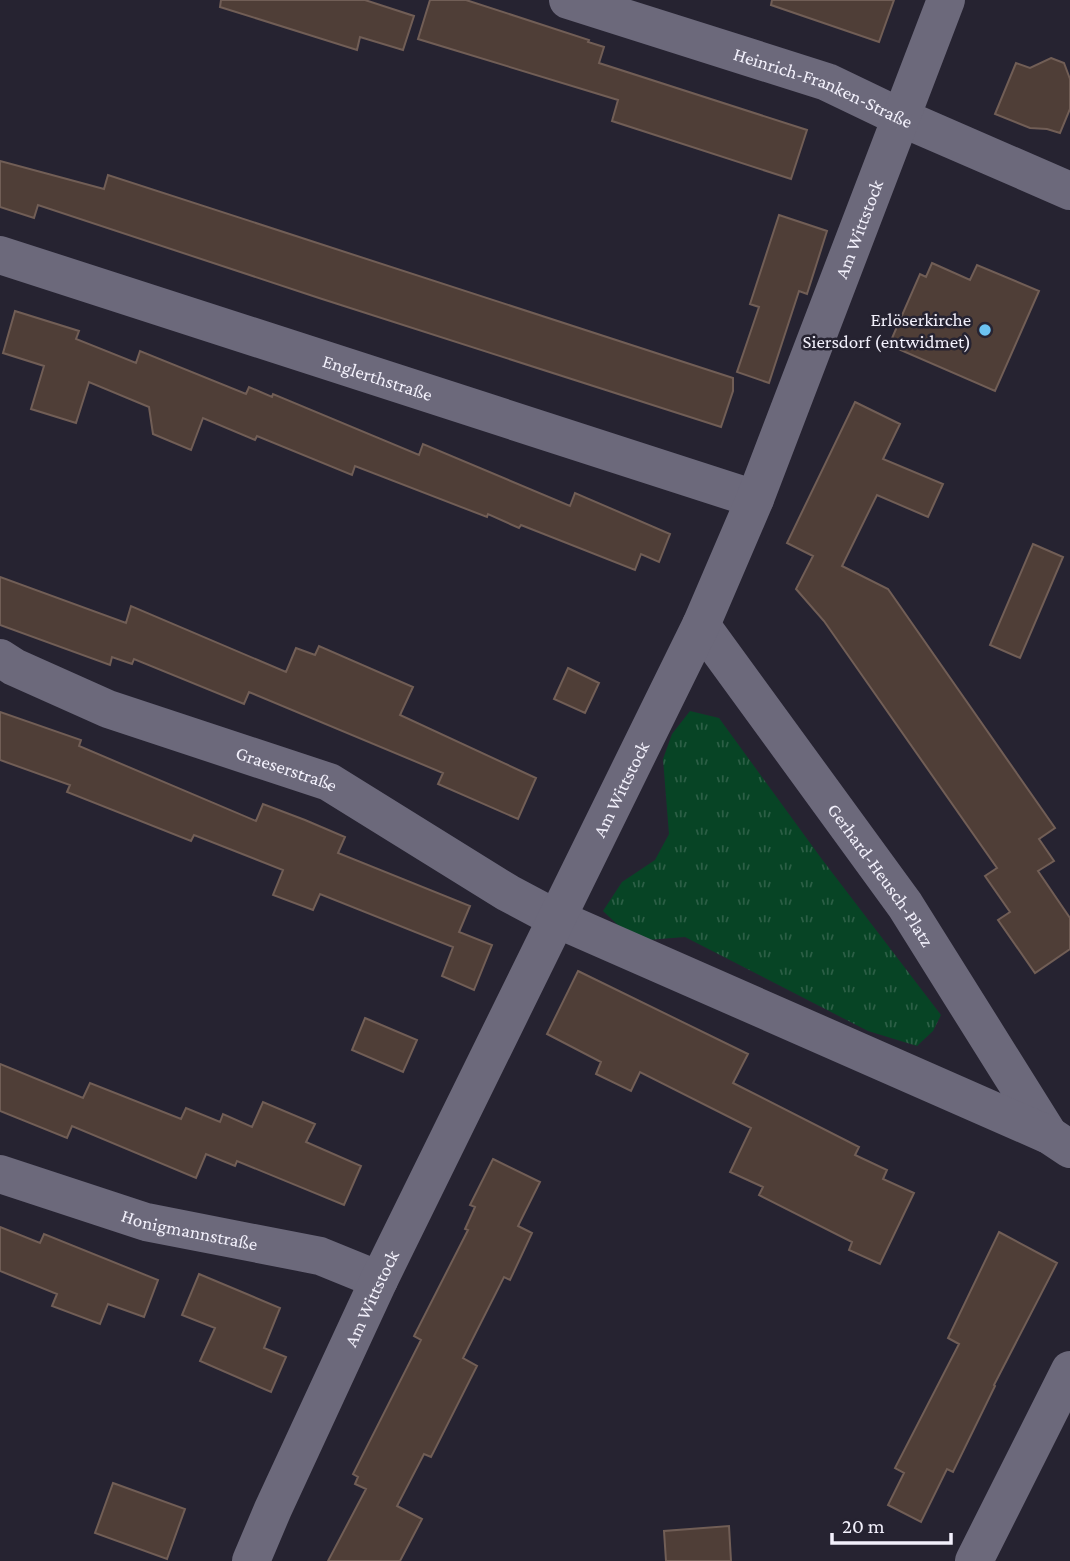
<svg xmlns="http://www.w3.org/2000/svg" width="1070" height="1561" font-family="'Crimson Pro',serif">
	<style>
		.grass { fill: url(#grass-tufts) }
		.building { fill: #4f3e37; stroke: #715e56; stroke-width: 2 }
		.lines { fill: none; stroke-linecap: round; stroke-linejoin: round }
		.minor { stroke: #6c697b; stroke-width: 38 }
		.poi-dot { fill: #6cc3f2; stroke: #262331; stroke-width: 2.5 }
		.labels { text-anchor: middle; dominant-baseline: central; stroke-width: 5; stroke-linejoin: round; paint-order: stroke }
		.street-label { font-size: 19px; fill: #f2f0fb; stroke: #262331 }
		.poi-label { font-size: 19px; fill: #f2f0fb; stroke: #262331; text-anchor: end }
	</style>
	<defs>
		<pattern id="grass-tufts" width="24" height="20" patternUnits="userSpaceOnUse" patternTransform="scale(1.75)"><rect width="24" height="20" fill="#074425"/><path d="M3 7l-1-3M5 7V3M7 7l1-3M15 17l-1-3M17 17v-4M19 17l1-3" fill="none" stroke="#2c5f46"/></pattern>
	</defs>
	<rect width="100%" height="100%" fill="#262331"/>
	<!-- grass -->
	<path class="grass" d="M690,711l29,7 102,140 120,157 -8,16 -16,15 -49,-15 -183,-94 -50,4 -32,-30 19,-29 33,-22 14,-26 -6,-75 9,-25z"/>
	<!-- building -->
	<path class="building" d="M221,0h144l49,16 -11,34 -43,-13 -3,13 -137,-43z
		M430,0h36l123,40 -1,2 16,5 -5,16 208,67 -16,49 -179,-58 6,-21 -200,-61z
		M772,0h122l-15,42 -108,-37z
		M1051,58l13,5 6,16v30l-10,24 -13,-4 -17,-1 -35,-14 21,-51 14,5z
		M0,161l104,28 4,-14 625,203v13l-12,36 -402,-129 -281,-93 -4,13 -34,-11z
		M779,215l48,16 -20,63 -8,-3 -30,92 -32,-11 22,-65 -9,-3z
		M932,263l38,17 7,-15 62,26 -44,100 -106,-46 31,-71 6,3z
		M15,311l64,20 -3,8 60,24 4,-12 106,43 3,-7 23,10 1,-3 146,61 4,-11 147,62 5,-13 95,41 -11,28 -18,-8 -6,16 -114,-45 -2,3 -31,-14 -1,3 -132,-51 -3,9 -95,-39 -2,4 -52,-22 -12,32 -38,-16 -4,-27 -60,-25 -13,41 -45,-14 13,-43 -41,-13z
		M855,402l45,22 -17,35 60,25 -15,33 -51,-22 -35,71 46,23 167,239 -16,11 15,22 -16,10 32,47v31l-35,24 -37,-53 12,-8 -25,-36 12,-8 -173,-247 -28,-32 17,-33 -26,-13z
		M1033,544l30,13 -43,101 -30,-13z
		M0,577l126,46 5,-17 155,66 10,-24 19,7 4,-9 94,41 -13,28 136,63 -18,41 -80,-35 5,-11 -194,-81 -5,12 -110,-45 -2,5 -20,-7 -2,8 -110,-40z
		M568,668l31,15 -14,30 -31,-14z
		M0,712l81,28 -2,6 177,75 7,-17 42,16 40,17 -7,16 132,53 -11,26 33,13 -18,45 -32,-14 11,-29 -133,-53 -7,16 -40,-15 10,-25 -89,-35 -3,6 -124,-49 3,-7 -70,-25z
		M578,971l170,83 -15,29 126,64 -4,8 32,15 -4,9 31,14 -34,71 -31,-14 3,-8 -93,-47 4,-8 -33,-15 21,-44 -111,-56 -9,19 -35,-17 5,-12 -54,-28z
		M365,1018l52,22 -14,32 -51,-22z
		M0,1064l83,34 7,-15 91,36 5,-11 34,14 3,-8 29,13 11,-25 52,22 -9,18 55,24 -17,39 -107,-44 -2,5 -29,-12 -10,24 -124,-52 -5,12 -67,-27z
		M493,1159l47,23 -22,44 14,7 -22,47 -6,-3 -41,81 14,8 -46,91 -7,-3 -27,52 25,13 -22,42h-72l38,-72 -11,-5 3,-7 -5,-3 68,-134 -7,-4 54,-106 -3,-1 10,-22 -5,-2z
		M0,1227l40,16 4,-9 114,46 -14,37 -36,-13 -8,20 -48,-18 5,-12 -57,-23z
		M999,1232l58,31 -63,122 1,1 -42,86 -6,-3 -26,53 -33,-17 16,-32 -9,-5 64,-124 -11,-6z
		M199,1274l81,34 -16,40 22,9 -15,35 -71,-31 15,-33 -33,-13z
		M113,1483l72,26 -18,50 -72,-26z
		M729,1526l2,35h-65l-2,-30z"/>
	<g class="lines">
		<!-- minor -->
		<g class="minor">
			<path id="s1" d="M568,0l259,82 75,36 168,73"/>
			<path id="s2" d="M0,255l755,244"/>
			<path id="s3" d="M701,625l204,280 144,230"/>
			<path id="s4" d="M0,658l14,9 94,42 221,73 179,111 47,25 494,217 21,14"/>
			<path id="s5" d="M0,1174l146,48 174,34 59,24"/>
			<path id="s6" d="M251,1561l22,-52 106,-229 322,-655 54,-126 191,-499"/>
			<path d="M974,1561l96,-191"/>
		</g>
	</g>
	<!-- markers -->
	<circle class="poi-dot" cx="985" cy="330" r="7"/>
	<g class="labels">
		<!-- street labels -->
		<g class="street-label">
			<text stroke="none"><textPath href="#s1" startOffset="270">Heinrich-Franken-Straße</textPath></text>
			<text stroke="none"><textPath href="#s6" startOffset="1465">Am Wittstock</textPath></text>
			<text stroke="none"><textPath href="#s2" startOffset="397">Englerthstraße</textPath></text>
			<text stroke="none"><textPath href="#s4" startOffset="308">Graeserstraße</textPath></text>
			<text stroke="none"><textPath href="#s6" startOffset="856">Am Wittstock</textPath></text>
			<text stroke="none"><textPath href="#s3" startOffset="308">Gerhard-Heusch-Platz</textPath></text>
			<text stroke="none"><textPath href="#s5" startOffset="198">Honigmannstraße</textPath></text>
			<text stroke="none"><textPath href="#s6" startOffset="289">Am Wittstock</textPath></text>
		</g>
		<!-- poi labels -->
		<g class="poi-label">
			<text x="971" y="319">Erlöserkirche<tspan x="971" dy="22">Siersdorf (entwidmet)</tspan></text>
		</g>
	</g>
	<!-- scale -->
	<path d="M832 1533v10h119v-10" fill="none" stroke="#f2f0fb" stroke-width="3.5"/>
	<text x="842" y="1533" font-size="21" fill="#f2f0fb" stroke="#262331" stroke-width="5" paint-order="stroke">20 m</text>
</svg>
